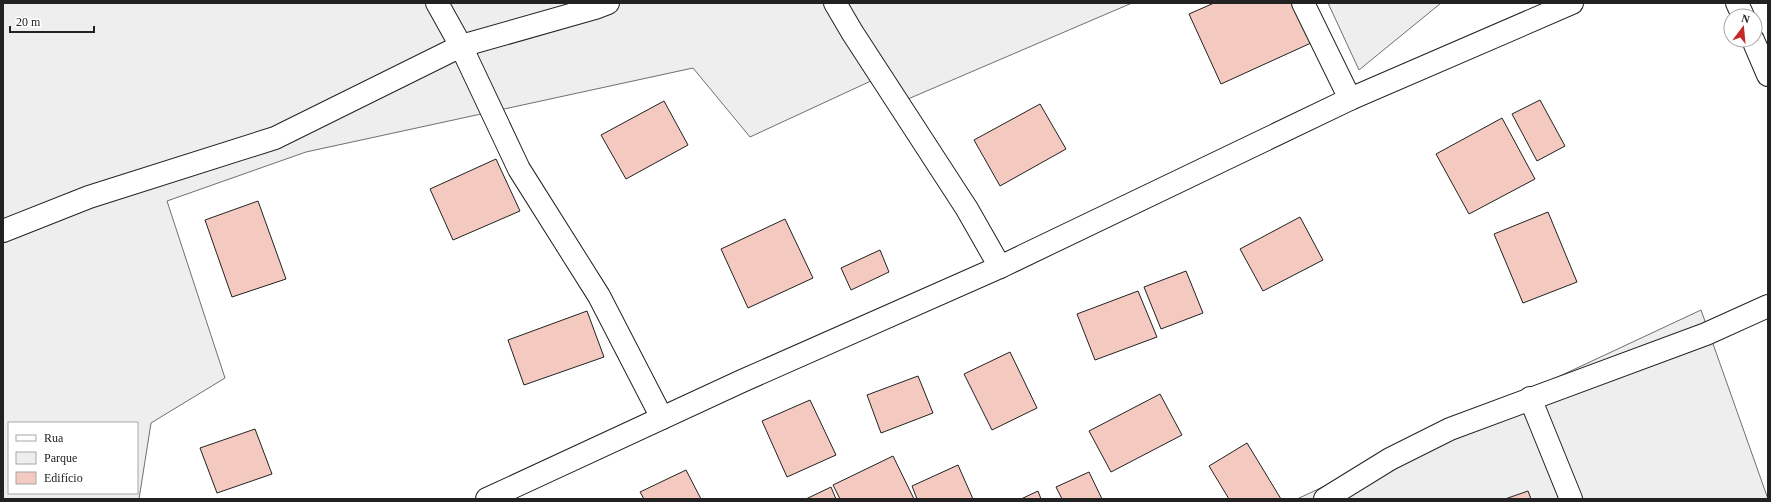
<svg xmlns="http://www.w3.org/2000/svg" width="1771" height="502" font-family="'Times New Roman',serif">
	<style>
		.green { fill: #eee; stroke: #6f6f6f; fill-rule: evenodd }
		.building { fill: #f3c9c0; stroke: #222 }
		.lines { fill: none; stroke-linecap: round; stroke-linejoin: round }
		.street-casing { stroke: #222; stroke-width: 24 }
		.secondary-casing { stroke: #222; stroke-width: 24 }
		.street { stroke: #fff; stroke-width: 22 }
		.secondary { stroke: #fff; stroke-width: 22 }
	</style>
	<rect width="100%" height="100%" fill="#fff"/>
	<!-- green -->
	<path class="green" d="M3,3h1129l-231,99 -15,-28 -136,63 -57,-69 -387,84 -139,49 58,177 -74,45 -12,76h-136zM9,423h128v70h-128z
		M1328,3h113l-82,67z
		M1701,310l67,189h-471z"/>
	<!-- building -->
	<path class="building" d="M1214,3h79l18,40 -90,41 -32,-70z
		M1540,100l25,46 -28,15 -25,-47z
		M664,101l24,44 -62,34 -25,-44z
		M1040,104l26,45 -66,37 -26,-46z
		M1502,118l33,61 -66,35 -33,-60z
		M496,159l24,52 -67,29 -23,-51z
		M258,201l28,78 -54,18 -27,-77z
		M1548,212l29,70 -54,21 -29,-69z
		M1300,217l23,43 -60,31 -23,-42z
		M785,219l28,59 -65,30 -27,-59z
		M880,250l9,22 -38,18 -10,-22z
		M1186,271l17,42 -42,16 -17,-42z
		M1138,291l19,46 -62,23 -18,-46z
		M587,311l17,46 -80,28 -16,-45z
		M1010,352l27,56 -45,22 -28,-56z
		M918,376l15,37 -52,20 -14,-38z
		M1160,394l22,41 -71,37 -22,-41z
		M810,400l26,55 -49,22 -25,-56z
		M255,429l17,45 -55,19 -17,-45z
		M1247,443l34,56h-52l-20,-33z
		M893,456l21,43h-74l-7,-14z
		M958,465l15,34h-56l-5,-13z
		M686,470l15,29h-57l-4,-7z
		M1089,472l13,27h-40l-6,-12z
		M831,487l5,12h-30z
		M1038,491l3,8h-20z
		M1528,491l3,8h-26z"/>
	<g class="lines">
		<!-- street casing -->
		<g class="street-casing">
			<path id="street" d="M437,3l24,43 58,123 80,127 63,122
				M835,3l17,29 115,177 33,58
				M1303,3l47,96
				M1737,3l6,13
				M1753,40l15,35
				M3,231l86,-34 186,-59 186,-92 134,-38 13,-5
				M1530,398l41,101
				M1325,499l65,-40 60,-30 256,-95 62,-28"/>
		</g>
		<!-- secondary casing -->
		<g class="secondary-casing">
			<path id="secondary" d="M487,499l255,-118 258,-114 350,-168 222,-96"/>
		</g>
		<!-- street -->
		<use href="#street" class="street"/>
		<!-- secondary -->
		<use href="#secondary" class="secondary"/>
	</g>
	<!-- border -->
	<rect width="1771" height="502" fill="none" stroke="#222222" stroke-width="8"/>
	<!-- legend -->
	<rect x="8" y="422" width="130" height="72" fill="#ffffff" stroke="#a7a7a7"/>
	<rect x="16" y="435" width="20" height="6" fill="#ffffff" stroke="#a7a7a7"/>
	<text x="44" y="442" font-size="12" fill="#222222">Rua</text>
	<rect x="16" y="452" width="20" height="12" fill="#eeeeee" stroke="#a7a7a7"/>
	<text x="44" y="462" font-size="12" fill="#222222">Parque</text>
	<rect x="16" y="472" width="20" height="12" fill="#f3c9c0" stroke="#a7a7a7"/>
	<text x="44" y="482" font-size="12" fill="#222222">Edifício</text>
	<!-- north arrow -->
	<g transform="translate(1743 28) rotate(16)"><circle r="19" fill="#ffffff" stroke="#a7a7a7"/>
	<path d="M0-3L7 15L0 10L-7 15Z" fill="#c62828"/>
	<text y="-6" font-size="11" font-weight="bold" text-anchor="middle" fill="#222222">N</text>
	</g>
	<!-- scale -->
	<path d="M10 26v6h84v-6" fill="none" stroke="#222222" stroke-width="2"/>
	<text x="16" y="26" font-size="12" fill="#222222" stroke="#ffffff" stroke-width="3" paint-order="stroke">20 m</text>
</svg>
